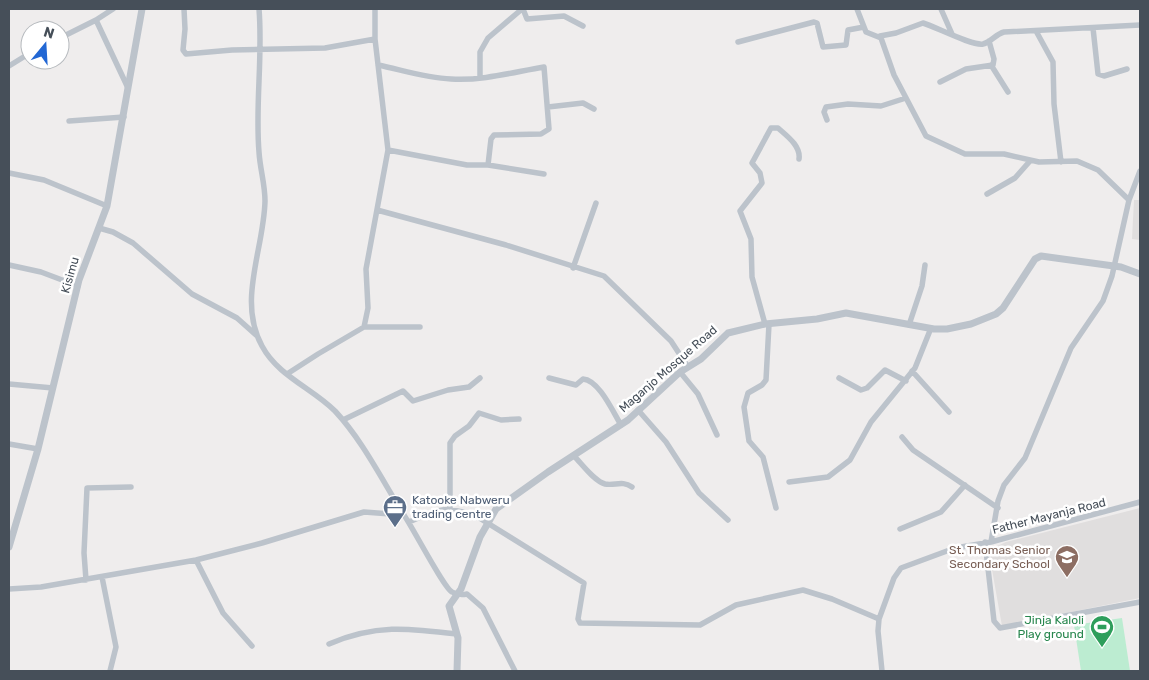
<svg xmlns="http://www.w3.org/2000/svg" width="1149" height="680" font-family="Rubik,sans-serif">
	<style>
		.education { fill: #e0dede }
		.green { fill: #bcecd1 }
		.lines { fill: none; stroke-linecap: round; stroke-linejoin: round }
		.minor { stroke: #bcc3cb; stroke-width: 5.5 }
		.tertiary { stroke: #bcc3cb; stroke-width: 7 }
		.labels { text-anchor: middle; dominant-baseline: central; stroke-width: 5; stroke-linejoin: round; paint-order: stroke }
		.street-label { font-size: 12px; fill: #464f59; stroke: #fff }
		.service-label { font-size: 12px; fill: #4e5e75; stroke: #fff; text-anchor: start }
		.education-label { font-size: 12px; fill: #785e54; stroke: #fff; text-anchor: end }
		.leisure-label { font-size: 12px; fill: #27864d; stroke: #fff; text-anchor: end }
	</style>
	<rect width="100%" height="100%" fill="#efeded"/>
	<!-- education -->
	<path class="education" d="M1134,200h6v40l-8,-1z
		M1140,508v90l-138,28 -12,-68 3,-10 13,-6z"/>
	<!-- green -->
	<path class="green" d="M1122,618l8,53h-49l-7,-46z"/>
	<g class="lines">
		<!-- minor -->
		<path class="minor" d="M184,9l1,20 -2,21 3,4 46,-4 93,-2 50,-9
			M259,9c4,48 -4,96 0,143 1,17 6,32 6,49 -1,48 -28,100 -3,145 16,30 50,42 73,65 28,30 47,69 69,104
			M523,9l4,10 37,-3 19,10
			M857,9l9,23 15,6 13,37 32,61 39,18h39l35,8 38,-1 21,9 31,30 -17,76 -9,25 -32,47 -46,110 -21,27 -6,16 -7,41
			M941,9l11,25
			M96,20l17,-11
			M1093,28l5,46 6,2 23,-7
			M1036,31l17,31 1,42 7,58
			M880,36l16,-3 27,-10c13,4 49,23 60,21 8,-2 13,-10 21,-12l136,-7
			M60,38l36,-18 32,68
			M738,42l76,-20 3,1 6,24 23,-2 2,-15 16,-3
			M378,65c24,5 48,13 73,14 31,2 63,-7 93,-12l5,62 -8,5 -47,1 -3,4 -3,26
			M991,65l17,27
			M9,66l21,-13
			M480,78v-26l8,-14 34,-29
			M940,82l26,-13 27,-4 1,-6 -5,-18
			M548,107l35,-4 11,6
			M827,120l-3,-8 2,-5 22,-3 33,2 25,-8
			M69,121l55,-4
			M388,150l79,15h21l56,9
			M9,173l35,7 63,26
			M987,194l28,-16 15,-17
			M1129,200l11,-29
			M377,210l129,35 98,31 67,65 17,26
			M99,228l14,4 20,11 59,51 45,24 19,17
			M9,265l32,7 37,14
			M573,268l23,-65
			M765,324l-13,-47 -1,-38 -11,-28 22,-28 -2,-10 -8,-10 19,-35h7c9,8 23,18 21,31
			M769,324l-3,56 -4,5 -14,8 -4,14 5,34 14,16 13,51
			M909,325l13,-39 3,-21
			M364,327l4,-19 -2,-39 22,-119 -13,-111v-30
			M912,371l37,41
			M680,372l18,22 19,41
			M287,374l31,-20 46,-27h56
			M549,378l27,7 7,-6c16,1 30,33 38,46
			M839,378l22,12 6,-2 18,-18 21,11
			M9,384l44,4
			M638,410l28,32 33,51 29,27
			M343,420l60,-29 10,10 35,-11 21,-3 11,-9
			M902,437l11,13 85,58
			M9,444l29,5
			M574,456c8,8 20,25 31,28 10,2 17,-4 27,3
			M789,482l39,-5 22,-17 21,-38 44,-54 16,-40
			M450,509v-66l5,-7 14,-10 10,-13 22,7 18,-1
			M409,522l23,-10 16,-3 25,5 111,69 -6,36 2,4 120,2 36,-20 67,-15 29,9 47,20
			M900,529l41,-17 24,-27
			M985,542l9,79 6,7 140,-26
			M196,560l27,53 29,33
			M102,577l14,70 -6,24
			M86,580l-2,-27 3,-65 44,-1
			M9,589l32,-2 155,-27 66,-17 102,-31 40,3c9,13 40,73 48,77 5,3 10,3 15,2l16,14 32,63
			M329,644c46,-20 79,-16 128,-10
			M882,671l-4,-40 1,-12 15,-41 7,-10 54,-20 36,-6 149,-40"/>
		<!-- tertiary -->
		<path class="tertiary" d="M9,547l29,-98 41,-169 28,-74 35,-197
			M457,671l1,-33 -9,-32 12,-17 19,-52 16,-28 52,-37 80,-52 52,-48 21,-13 27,-26 37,-9 52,-5 29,-6 88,16h13l24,-5 25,-10 7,-6 32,-49 6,-3 80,11 19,7"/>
	</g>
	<!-- icons -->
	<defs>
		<g id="office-pin" transform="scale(1.25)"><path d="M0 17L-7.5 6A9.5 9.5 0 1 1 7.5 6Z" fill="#5c6f8a" stroke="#fff"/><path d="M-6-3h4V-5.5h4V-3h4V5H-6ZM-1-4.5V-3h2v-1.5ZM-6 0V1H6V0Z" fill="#fff"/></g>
		<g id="school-pin" transform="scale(1.25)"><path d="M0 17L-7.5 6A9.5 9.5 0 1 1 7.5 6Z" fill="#8d6e63" stroke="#fff"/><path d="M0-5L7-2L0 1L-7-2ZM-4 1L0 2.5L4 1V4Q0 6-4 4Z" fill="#fff"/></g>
		<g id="stadium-pin" transform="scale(1.25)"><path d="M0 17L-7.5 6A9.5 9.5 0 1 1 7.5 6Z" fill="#2e9e5b" stroke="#fff"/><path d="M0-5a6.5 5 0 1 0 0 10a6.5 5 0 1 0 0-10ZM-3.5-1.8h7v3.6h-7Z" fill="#fff"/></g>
	</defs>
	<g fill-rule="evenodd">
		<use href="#office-pin" x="395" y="507"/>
		<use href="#school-pin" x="1067" y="557"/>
		<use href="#stadium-pin" x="1102" y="627"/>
	</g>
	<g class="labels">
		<!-- street labels -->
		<g class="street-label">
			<text transform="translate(70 275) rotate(-74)">Kisimu</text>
			<text transform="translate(668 369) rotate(-41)">Maganjo Mosque Road</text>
			<text transform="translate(1049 516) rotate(-14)">Father Mayanja Road</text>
		</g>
		<!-- service labels -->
		<g class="service-label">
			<text x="412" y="500">Katooke Nabweru<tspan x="412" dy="14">trading centre</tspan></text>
		</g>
		<!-- education labels -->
		<g class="education-label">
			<text x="1050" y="550">St. Thomas Senior<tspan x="1050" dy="14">Secondary School</tspan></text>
		</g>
		<!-- leisure labels -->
		<g class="leisure-label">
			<text x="1084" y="620">Jinja Kaloli<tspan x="1084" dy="14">Play ground</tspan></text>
		</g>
	</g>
	<!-- border -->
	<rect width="1149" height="680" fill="none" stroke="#464f59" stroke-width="20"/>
	<!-- north arrow -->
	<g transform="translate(45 45) rotate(18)"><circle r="24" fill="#ffffff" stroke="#b5b9bd"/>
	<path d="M0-4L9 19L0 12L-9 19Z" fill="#2267d4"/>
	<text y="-8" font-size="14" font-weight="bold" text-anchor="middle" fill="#464f59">N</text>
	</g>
</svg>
